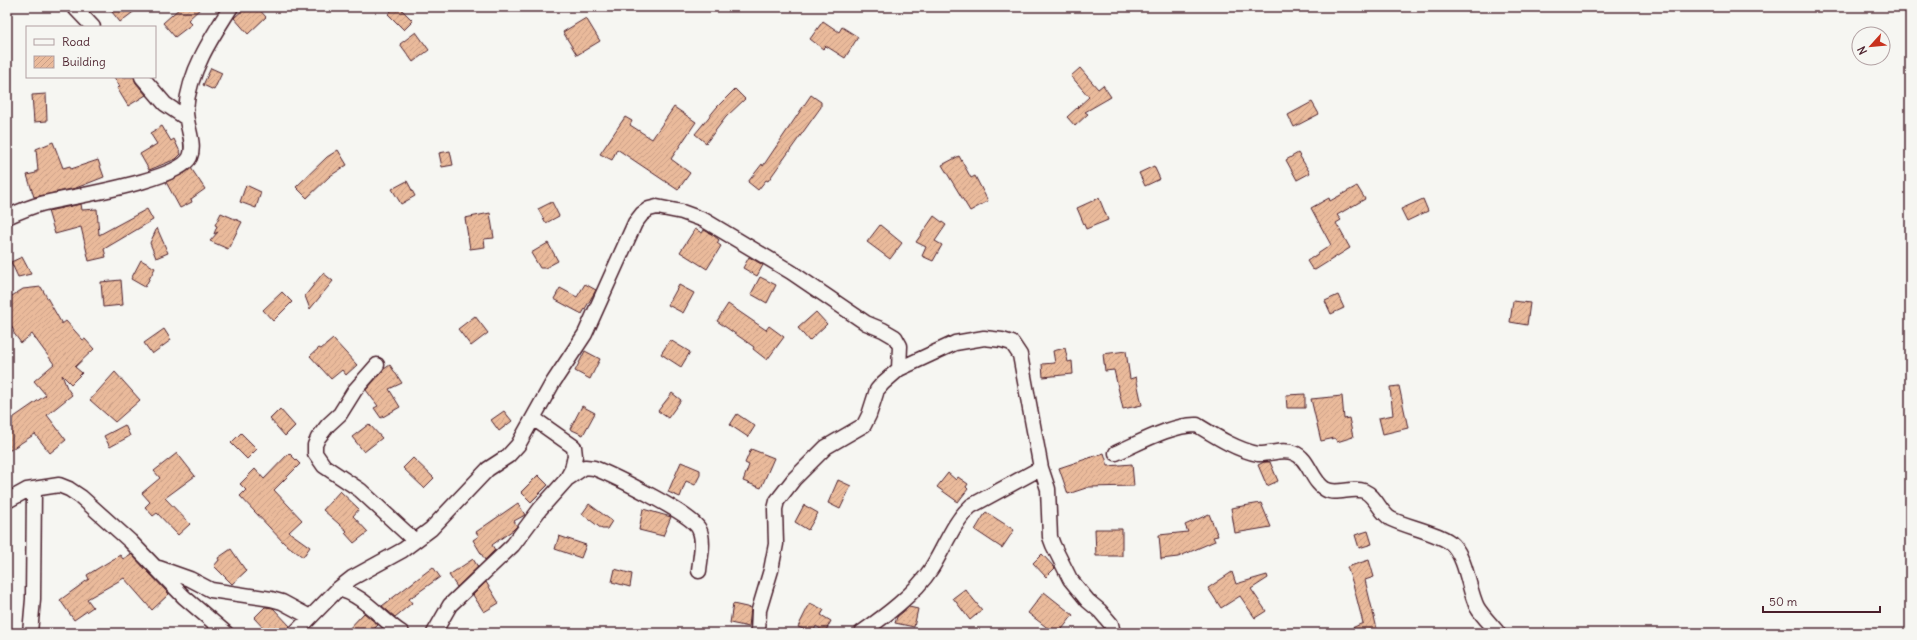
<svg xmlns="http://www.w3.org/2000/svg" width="1917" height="640" font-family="Delius,sans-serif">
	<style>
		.building { fill: url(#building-hatch); stroke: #4a1f2b }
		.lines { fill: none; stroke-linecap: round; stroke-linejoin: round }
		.street-casing { stroke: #4a1f2b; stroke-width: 17 }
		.street { stroke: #f6f6f2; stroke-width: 14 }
	</style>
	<defs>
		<pattern id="building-hatch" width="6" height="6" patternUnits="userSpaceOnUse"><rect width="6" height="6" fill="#eaba9b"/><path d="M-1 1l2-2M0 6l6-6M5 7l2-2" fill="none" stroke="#ca9f86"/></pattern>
	</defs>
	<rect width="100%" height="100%" fill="#f6f6f2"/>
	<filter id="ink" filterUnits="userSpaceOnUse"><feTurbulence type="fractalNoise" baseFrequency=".025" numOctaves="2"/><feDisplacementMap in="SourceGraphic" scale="8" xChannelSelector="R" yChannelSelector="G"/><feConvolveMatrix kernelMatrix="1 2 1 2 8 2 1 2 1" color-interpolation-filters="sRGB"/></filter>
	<g filter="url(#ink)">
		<!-- building -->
		<path class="building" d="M108,7h32l-20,15z
			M181,7h21l-14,13 4,4 -17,13 -12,-14z
			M246,7h11l9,10 -18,17 -14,-16z
			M395,7h4l14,14 -9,9 -16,-16z
			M586,18l14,23 -23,14 -14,-23z
			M823,21l16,11 3,-5 16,10 -13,21 -19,-12 -3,3 -13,-10z
			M416,32l13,18 -16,12 -13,-18z
			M211,68l11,5 -8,17 -11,-5z
			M1080,68l18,21 5,-4 8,12 -26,15 3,2 -13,12 -8,-9 22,-20 -18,-21z
			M114,77h20l2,6 10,12 -18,11 -11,-18 3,-1z
			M735,89l10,10 -19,18 -20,26 -11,-9 22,-27z
			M46,94l1,27 -13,1 -2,-27z
			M811,95l10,7v5l-53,74 -2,-1 -8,10 -10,-8 14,-18 1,2z
			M1312,102l7,12 -25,13 -6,-12z
			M674,107l22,15 -25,37 19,14 -12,17 -61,-41 -5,11 -12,-6 25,-37 7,4 -2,4 22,14z
			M162,126l9,15 3,-2 7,15 -5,5 -27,11 -9,-16 17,-10 -7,-11z
			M53,142l10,26 7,-2 1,3 27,-9 6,17 -28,11 -42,9 -7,-22 9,-2v-2h2l-2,-22z
			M338,150l9,15 -17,11 -23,22 -11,-11 31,-30z
			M450,151l3,14 -11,2 -3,-14z
			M1298,153l12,20 -13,7 -11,-20z
			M959,156l12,22 4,-2 13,25 -18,10 -28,-46z
			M1154,166l6,13 -15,7 -6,-13z
			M191,168l14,21 -14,10 1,3 -12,6 -14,-26 19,-9z
			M407,181l8,15 -14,8 -9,-15z
			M246,185l15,7 -5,16 -16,-6z
			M1357,186l8,13 -28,16 4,5 -5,3 14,25 -35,22 -3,-1 -5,-8 24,-16 -20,-37 18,-10 1,3z
			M1099,198l9,22 -22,9 -9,-21z
			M1423,199l5,12 -21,10 -6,-12z
			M552,202l7,14 -13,7 -8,-14z
			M81,204l1,6 15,-1 2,26 48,-26 6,11 -49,29 2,8 -17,4 -8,-34 -26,7 -7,-23z
			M221,213l21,9 -14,27 -18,-8 8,-9 -4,2 3,-8 -2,-1z
			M490,213l4,25 -10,1 1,8 -15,2 -5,-31z
			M934,216l12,9 -11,16 7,4 -9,16 -11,-5 4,-9 -10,-5z
			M880,225l22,18 -12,16 -23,-17z
			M157,228l11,25 -12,5 -6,-15z
			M695,229l7,4 2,-3 9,5 6,5 -2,3 4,3 -14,23 -27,-17z
			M548,243l10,18 -13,7h-5l-9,-15z
			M22,257l9,17 -13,3 -7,-15z
			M749,257l14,8 -6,11 -14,-8z
			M141,260l14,8 -10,19 -14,-8z
			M323,273l10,8 -23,28 -5,-13z
			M760,277l16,8 -9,18 -16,-9z
			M121,280l2,25 -20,2 -2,-25z
			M585,284l11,6 -14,24 -28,-15 6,-11 17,9z
			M679,285l15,8 -11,20 -15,-8z
			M41,287l21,37 4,-3 17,19 2,-1 9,10 -19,18 7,6 -11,11 -9,-9 5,13 5,7 -25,20 19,25 -16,13 -15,-19 -28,18v-30l39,-27 -12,-14 20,-17 -22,-30 -11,9 -8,-11 1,-1 -7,-12v-20l16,-10z
			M282,292l10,10 -19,19 -10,-11z
			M1338,295l6,13 -13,6 -6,-13z
			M1513,301l17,2 -3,22 -17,-3z
			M728,304l38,26 3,-4 15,11 -17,23 -14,-11 1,-2 -37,-26z
			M816,312l11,12 -18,17 -11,-13z
			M475,316l13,17 -17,13 -13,-17z
			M164,329l7,11 -19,14 -8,-11z
			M333,339l24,26 -11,10 -4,-5 -11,9 -21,-23 9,-8 2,1z
			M670,340l20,12 -9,15 -20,-13z
			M1065,348l3,14 4,-1 1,13 -30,3 -1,-13 13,-1 -2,-12z
			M585,351l15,8 -10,20 -15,-8z
			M1126,351l4,28 6,-2 6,28 -19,4 -9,-39 -9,1 -2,-17z
			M390,365l12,18 -13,6 11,18 -19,11 -7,-10 4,-2 -12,-16 18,-21z
			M115,372l25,28 -25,22 -25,-22z
			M1399,386l9,42 -25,6 -4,-16 14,-3 -3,-28z
			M672,393l9,7 -13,18 -10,-7z
			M1305,394v14h-18l-1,-13z
			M1342,396l2,23 5,-1 4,19 -16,5 -2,-4 -14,3 -10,-42z
			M582,406l13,7 -12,22 -13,-6z
			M280,409l15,17 -10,10 -15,-17z
			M504,411l8,10 -13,10 -8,-11z
			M737,414l18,12 -7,11 -18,-12z
			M369,424l13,14 -18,14 -12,-15z
			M125,425l5,11 -20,11 -6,-11z
			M241,433l16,16 -10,10 -16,-16z
			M751,449l23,9 -13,30 -18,-7 6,-16 -4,-2z
			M177,453l18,23 -30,22 25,26 -12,11 -21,-22 -4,3 -8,-9 5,-5 -8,-9 18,-15 -6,-7z
			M289,453l11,11 -26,26 28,30 -13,12 21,15 -7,10 -19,-14 -44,-47 6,-6 -6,-6 15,-15 9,10z
			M1104,453l4,13 24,-2 2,22 -45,1 -21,7 -9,-26z
			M413,458l21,20 -10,10 -21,-20z
			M681,462l19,8v5l-5,10 -9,-4 -6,16 -12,-5z
			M1264,462h6l8,19 -11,5 -9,-21z
			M948,473l8,7 2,-3 10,7 -2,3 2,2 -10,13 -21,-15z
			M538,475l10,10 -17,17 -10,-10z
			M838,480l13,6 -11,23 -12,-6z
			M340,491l19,18 -6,7 15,16 -14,11 -9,-10 2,-2 -24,-21z
			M518,503l7,12 -11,6 3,5 -4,4 -21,15 3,5 -10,10 -12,-20 6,-4 -3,-4z
			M1261,503l10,24 -36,6 -4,-25z
			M589,504l23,17 -5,8h-5l-20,-15z
			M804,505l14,8 -10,17 -13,-8z
			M643,509l28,8 -8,19 -24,-6z
			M986,512l28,18 -12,18 -27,-18z
			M1209,514l9,22 -5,1 2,4 -37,16 -17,2 -2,-24 29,-3 -3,-7z
			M1095,529h27v27h-26z
			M1368,531l4,13 -13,4 -4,-13z
			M559,536l27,9 -5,13 -26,-9z
			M231,549l15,22 -14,13 -18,-18 5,-6 -1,-2z
			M131,554l38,40 -17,16 -28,-32 -37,21 6,8 -19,13 -14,-20 29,-21 -2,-4 33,-20 3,4z
			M1042,554l13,14 -9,9 -13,-14z
			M473,559l5,8 -21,20 -8,-12z
			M1369,560l5,17 -9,3 13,53h-37l22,-10 -10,-39 -6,-17z
			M433,567l7,10 -31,22 3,4 -17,14 -13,-11z
			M615,569l17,5 -2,13 -18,-5z
			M1232,572l4,12 31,-9 1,3 -17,11 15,22 -11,7 -15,-22 -19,12 -13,-20z
			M486,582l13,21 -15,9 -11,-17z
			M965,589l17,21 -12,10 -17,-22z
			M1044,592l29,23 -14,18h-5l-26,-20z
			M810,603l14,7 -3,5 10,6 -6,11 -9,-6 -3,7 -15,-6z
			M733,604l18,4 -2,19 -19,-4z
			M265,607l8,1 17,18 -8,7h-14l-14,-15z
			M909,607l9,2 -4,18 -19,-4 2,-6z
			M364,613l14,12 -8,8h-25z"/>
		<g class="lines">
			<!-- street casing -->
			<g class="street-casing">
				<path id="street" d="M74,7l19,20
					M142,77l23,27 21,14
					M7,217c11,-5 22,-10 34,-13 27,-7 138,-23 149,-47 6,-14 -5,-33 -4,-48 3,-37 25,-71 45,-102
					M377,365l-22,25 -15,24 -12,11 -10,13 -3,7v8l9,13 36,24 55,51
					M1116,453c23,-10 57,-29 81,-28 18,11 40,25 61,29 11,1 24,-6 36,-1 15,5 17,28 31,36 11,7 27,-3 39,2 12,5 16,22 27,28 16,8 52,15 62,26 14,16 15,43 24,62 5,9 15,18 21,26
					M567,479l18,-12 9,1c18,7 98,46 105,61 6,12 1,29 0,42
					M7,501l20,-11 32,-5 10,4 12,8 49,44 54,56 42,36
					M159,568l31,11 21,11 60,9 11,3 28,15
					M338,589c26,6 42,30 64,44
					M30,633l3,-34 1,-110
					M295,633l43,-44 14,-11 51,-28 28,-21 57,-60 20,-13 10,-11 34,-61 33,-50 50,-111 7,-9 7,-5 8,-2 25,5 22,8 87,52 75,51 17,7 12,7 5,9 -1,23
					M434,633l16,-28 63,-60 27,-36 26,-29 6,-11 3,-13 -1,-9 -41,-29
					M758,633l1,-23 12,-40 5,-26 -1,-35 2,-8 17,-22 32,-32 38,-22 5,-10 8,-25 6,-7 16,-14 56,-26 29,-5 18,2 10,3 8,12 21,113 7,21 2,48 3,8 17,34 18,22 12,10 11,13 2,9
					M861,633c24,-17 54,-39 70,-64 13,-20 22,-47 40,-63l70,-38"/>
			</g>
			<!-- street -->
			<use href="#street" class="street"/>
		</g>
	</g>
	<!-- margin -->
	<rect width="1917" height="640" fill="none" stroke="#f6f6f2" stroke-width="24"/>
	<rect x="12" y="12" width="1893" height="616" fill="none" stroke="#4a1f2b" stroke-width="1.5" filter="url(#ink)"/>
	<!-- legend -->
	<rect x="26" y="26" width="130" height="52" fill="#f6f6f2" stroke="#b1a0a2"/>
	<rect x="34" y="39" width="20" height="6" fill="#f6f6f2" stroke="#b1a0a2"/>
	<text x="62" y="46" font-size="12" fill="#4a1f2b">Road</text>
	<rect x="34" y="56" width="20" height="12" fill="url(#building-hatch)" stroke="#b1a0a2"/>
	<text x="62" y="66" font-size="12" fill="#4a1f2b">Building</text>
	<!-- north arrow -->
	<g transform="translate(1871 46) rotate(243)"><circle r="19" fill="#f6f6f2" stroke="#b1a0a2"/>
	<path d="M0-3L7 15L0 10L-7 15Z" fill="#c8321e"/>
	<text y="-6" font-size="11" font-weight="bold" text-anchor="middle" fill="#4a1f2b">N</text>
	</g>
	<!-- scale -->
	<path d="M1763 606v6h117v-6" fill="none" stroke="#4a1f2b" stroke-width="2"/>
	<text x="1769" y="606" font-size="12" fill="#4a1f2b" stroke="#f6f6f2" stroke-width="3" paint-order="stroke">50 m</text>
</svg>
